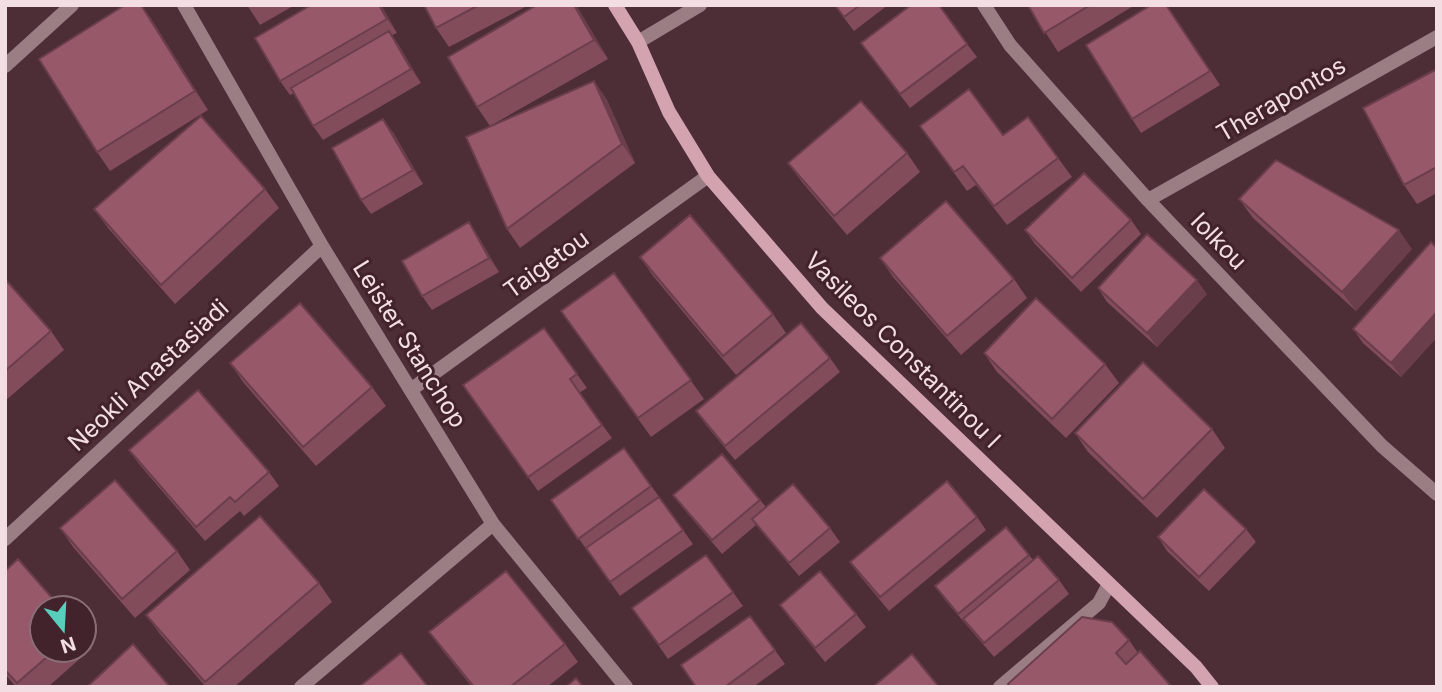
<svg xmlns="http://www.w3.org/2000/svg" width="1442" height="692" font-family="Inter,sans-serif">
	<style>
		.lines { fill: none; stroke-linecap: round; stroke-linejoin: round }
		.service { stroke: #9b7d84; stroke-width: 14 }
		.minor { stroke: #9b7d84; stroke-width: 14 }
		.secondary { stroke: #d3a4af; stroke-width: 14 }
		.wall { fill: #824c5b }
		.shaded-wall { fill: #6a3e4a }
		.building { fill: #97586a; stroke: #6a3e4a; stroke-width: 2 }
		.labels { text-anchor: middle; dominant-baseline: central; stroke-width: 6; stroke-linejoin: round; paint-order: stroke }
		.street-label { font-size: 24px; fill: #f3dee3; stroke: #42232c }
	</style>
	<rect width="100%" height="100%" fill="#4d2d36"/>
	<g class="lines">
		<!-- service -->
		<path class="service" d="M1000,687l99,-84 10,-19"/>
		<!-- minor -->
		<path class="minor" d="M184,5l138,241 171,278 133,163
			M984,5l26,40 138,155 234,246 55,48
			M638,42l62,-37
			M5,66l67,-61
			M1148,200l289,-163
			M412,389l296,-213
			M5,539l317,-293
			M301,687l192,-163"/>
		<!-- secondary -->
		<path class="secondary" d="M615,5l23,37 31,70 39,64 114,132 374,359 16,20"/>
	</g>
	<!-- wall -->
	<path class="wall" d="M247,5h48l-35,20z
		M381,5l16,28 -5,2 29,48 -98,57 -10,-14 -19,-33 -4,2 -10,-14z
		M424,5h105l-80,42 -13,-19z
		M537,5h39l32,54 -118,67 -13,-19z
		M834,5h54l-34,26z
		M1028,5h107l-77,47z
		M1167,5l53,80 -79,48 -9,-14z
		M150,17l58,93 -98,61 -13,-19z
		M861,43l106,1 10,13 -67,51z
		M1437,69v124l-20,11 -13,-19z
		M594,81l13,19 28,63 -115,85 -13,-19z
		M920,126l83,9 55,23 14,19 -65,48 -31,-40 -9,6z
		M393,132l30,52 -52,30 -10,-14z
		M907,153l13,19 -73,63 -45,-53 -14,-19z
		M265,189l14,19 -104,96 -67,-76 -14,-19z
		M1239,199l173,50 -56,62 -103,-93z
		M1131,220l10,14 -60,58 -46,-48 -10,-14z
		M469,222l9,14 21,36 -67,38 -10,-14z
		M1437,248v89l-36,40 -38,-34 -10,-14z
		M640,257l133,57 13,19 -50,42 -83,-99z
		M880,258l134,21 13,19 -66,57 -68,-78z
		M614,273l90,126 -53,38 -90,-126z
		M5,279l46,52 13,19 -59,51z
		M1098,288l109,6 -50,53 -50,-45z
		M544,328l43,60 -8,5 33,45 -74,53 -75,-106z
		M984,353l121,11 14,19 -53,55 -69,-66z
		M830,358l10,14 -105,88 -29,-35 -10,-14z
		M230,363l142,24 14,19 -70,60 -73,-84z
		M1212,429l13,19 -68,70 -69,-66 -13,-19z
		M624,448l69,96 -73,52 -69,-96z
		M129,450l140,22 10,14 -35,30 -4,-5 -35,30 -66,-77z
		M673,495l87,5 6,7 64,21 10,14 -41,34 -43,-51 -34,29 -39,-46z
		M977,517l9,13 -97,81 -29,-35 -10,-14z
		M60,528l117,23 13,19 -55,48 -62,-71z
		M1246,529l10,13 -47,49 -42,-40 -9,-14z
		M706,555l37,51 -75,53 -36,-51z
		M1029,555l4,5 26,20 10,14 -75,63 -49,-57 -10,-14z
		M5,571l37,79h42v-14l8,12 -44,39h-32l-11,-13z
		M319,583l13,19 -98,85h-28l-46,-53 -14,-19z
		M780,605l76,9 10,13 -41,35 -35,-43z
		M750,616l35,48 -32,23h-57z
		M429,632l136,12 13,18 -31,25h-75l-29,-36z
		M1129,640l9,13 2,-2 31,36h-161l-2,-3z"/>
	<!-- shaded-wall -->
	<path class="shaded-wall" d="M141,5l9,12 58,93 -13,-19z
		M379,5h2l16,28 -10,-14z
		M574,5h2l2,3 30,51 -14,-19z
		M389,31l10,14 22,38 -10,-14z
		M594,81l13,19 28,63 -13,-19z
		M383,119l10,13 30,52 -10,-14z
		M469,222l9,14 21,36 -10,-14z
		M1399,230l13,19 -56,62 -14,-19z
		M1197,280l10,14 -50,53 -10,-14z
		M1437,312v25l-36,40 -10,-14z"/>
	<!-- building -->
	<path class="building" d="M125,5h16l54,86 -98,61 -58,-93z
		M311,5h68l8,14 -107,62 -25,-43z
		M424,5h55l-43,23z
		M537,5h37l20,35 -117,67 -29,-50z
		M835,5h25l-16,12z
		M911,5h28l28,39 -67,50 -39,-51z
		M1028,5h62l-46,28z
		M1151,5h15l44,66 -78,48 -46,-74z
		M389,31l22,38 -98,57 -22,-38z
		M1437,69v98l-33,18 -41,-77z
		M594,81l28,63 -115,85 -41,-92z
		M969,89l34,46 25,-18 30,41 -64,48 -31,-40 -9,6 -34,-46z
		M861,101l46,52 -73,63 -46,-53z
		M201,116l64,73 -104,96 -67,-76z
		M383,119l30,51 -52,30 -29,-52z
		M1276,160l123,70 -57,62 -103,-93z
		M1084,173l47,47 -59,58 -47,-48z
		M946,201l68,78 -67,57 -67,-78z
		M690,215l83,99 -50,42 -83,-99z
		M469,222l20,36 -67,38 -20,-35z
		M1147,234l50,46 -50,53 -49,-45z
		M1431,242l6,6v64l-46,51 -38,-34z
		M614,273l77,107 -53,38 -77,-107z
		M5,279l46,52 -46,40z
		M1036,298l69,66 -53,55 -68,-66z
		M300,303l72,84 -69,60 -73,-84z
		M801,323l29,35 -105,88 -29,-35z
		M544,328l33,46 -7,5 32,46 -74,52 -65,-92z
		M1143,362l69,67 -69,70 -68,-66z
		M198,390l71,82 -34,30 -5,-5 -34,30 -67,-77z
		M624,448l27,38 -73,53 -27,-39z
		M722,454l38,46 -48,40 -39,-45z
		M115,480l62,71 -55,48 -62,-71z
		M947,481l30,36 -97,80 -30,-35z
		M793,484l37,44 -41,35 -37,-44z
		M1204,489l42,40 -47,48 -41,-40z
		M659,497l24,33 -73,52 -24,-34z
		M260,516l59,67 -114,99 -59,-67z
		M1006,527l23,28 -71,59 -23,-28z
		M706,555l27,37 -74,53 -27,-37z
		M1038,556l21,24 -75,63 -21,-24z
		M18,559l43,49h-19v42h13l-38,33 -12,-13v-99z
		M506,571l59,73 -55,43h-36l-45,-55z
		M820,571l36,43 -41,34 -35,-43z
		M750,616l25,34 -50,37h-29l-15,-22z
		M1082,617l30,5 17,18 -13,13 10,11 14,-13 30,34 -2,2h-157l-3,-3z
		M133,644l37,43h-83z
		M401,653l27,34h-69z
		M912,654l27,33h-66z
		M576,678l7,9h-17z"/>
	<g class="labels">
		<!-- street labels -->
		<g class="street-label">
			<text transform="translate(1281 99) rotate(-30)">Therapontos</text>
			<text transform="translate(1219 241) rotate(46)">Iolkou</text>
			<text transform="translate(546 264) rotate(-36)">Taigetou</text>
			<text transform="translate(410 344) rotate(58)">Leister Stanchop</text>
			<text transform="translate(903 350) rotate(45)">Vasileos Constantinou I</text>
			<text transform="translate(148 375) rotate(-43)">Neokli Anastasiadi</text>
		</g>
	</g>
	<!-- border -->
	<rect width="1442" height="692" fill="none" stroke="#f3dee3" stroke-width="14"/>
	<!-- north arrow -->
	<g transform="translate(63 629) rotate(162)"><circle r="33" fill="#42232c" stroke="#896e75" stroke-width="2"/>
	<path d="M0-5L12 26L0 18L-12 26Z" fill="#5acebd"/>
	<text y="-10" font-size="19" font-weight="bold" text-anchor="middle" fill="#f3dee3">N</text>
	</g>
</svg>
